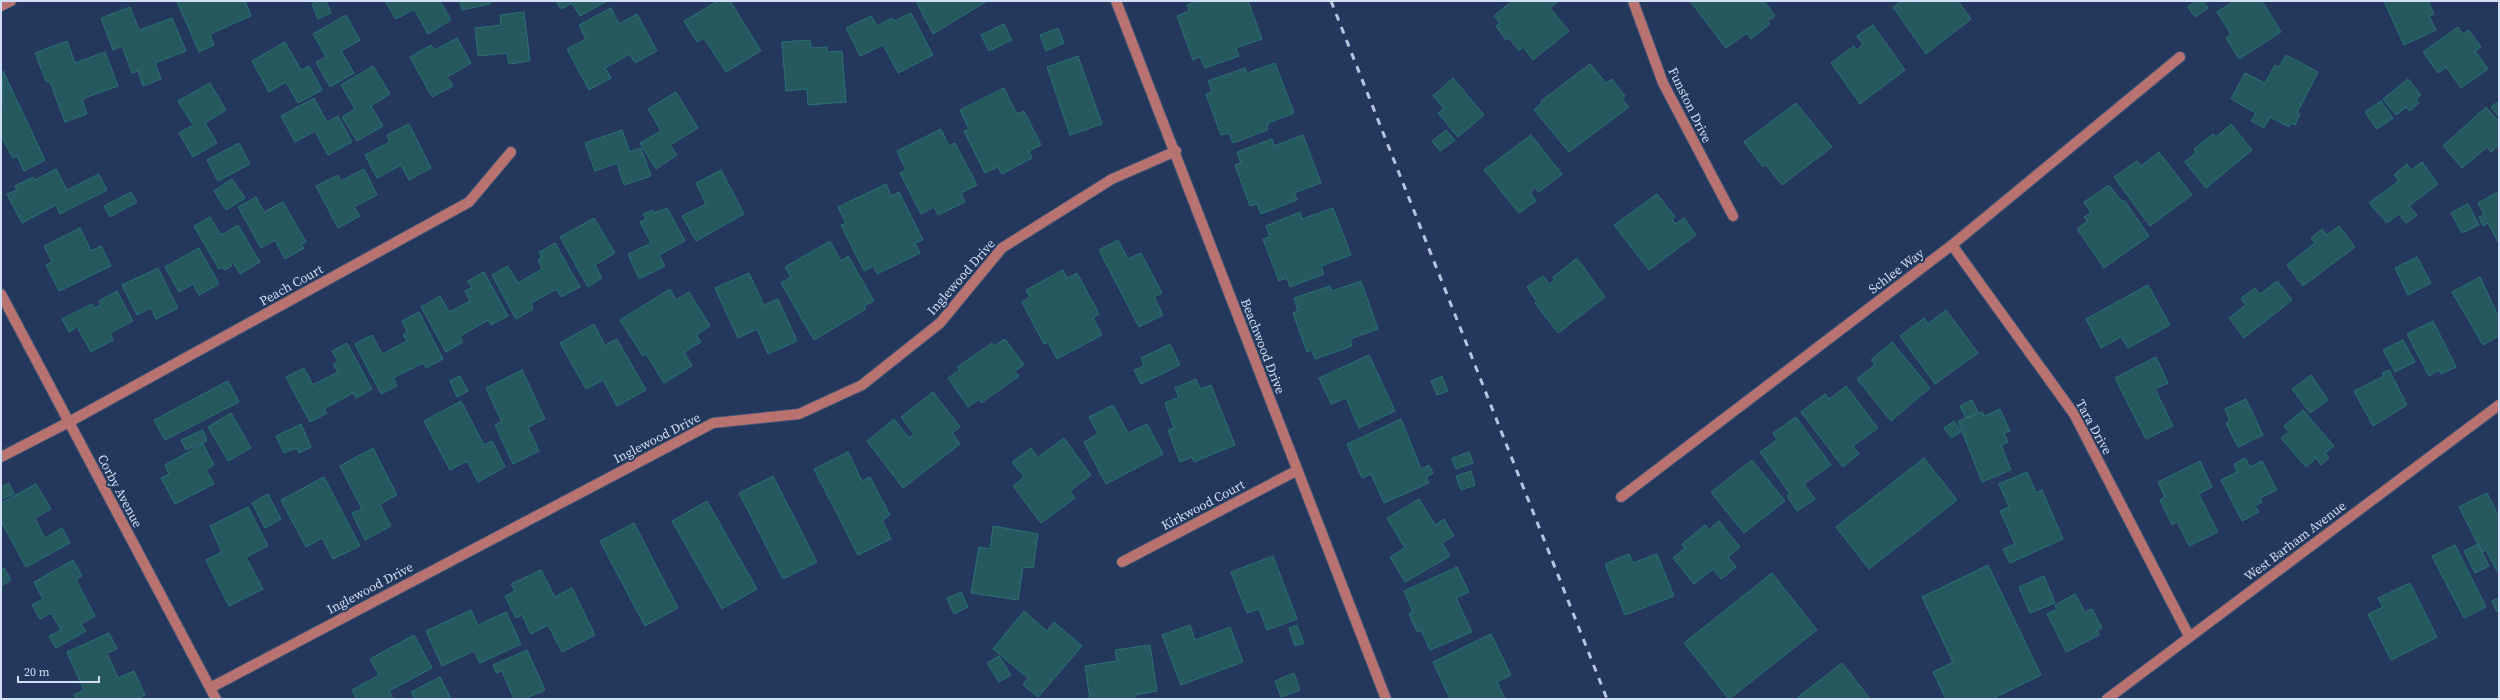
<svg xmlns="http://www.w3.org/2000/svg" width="2500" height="700" font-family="'Source Serif 4',serif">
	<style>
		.building { fill: #25595d; stroke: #2a7176 }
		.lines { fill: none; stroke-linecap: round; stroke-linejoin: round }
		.minor-casing { stroke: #3f5374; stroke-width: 12 }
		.minor { stroke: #b87270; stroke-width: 10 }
		.rail { stroke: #b6c4dd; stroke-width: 3; stroke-dasharray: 7 7; stroke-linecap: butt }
		.labels { text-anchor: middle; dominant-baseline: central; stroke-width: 4; stroke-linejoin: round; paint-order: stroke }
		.street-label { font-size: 13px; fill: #d1def5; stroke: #23385c }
	</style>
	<rect width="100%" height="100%" fill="#23385c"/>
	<!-- building -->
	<path class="building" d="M177,1h68l6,15 -41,18 4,11 -15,7z
		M317,1h9l5,12 -13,6 -6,-15z
		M385,1h55l11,19 -23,14 -14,-25 -18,10z
		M460,1h29l1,3 -28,6z
		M556,1h51l-27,15 -8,-13 -11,6z
		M718,1h12l31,50 -35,21 -22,-34 -7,4 -13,-21z
		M916,1h71l-54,33z
		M1197,1h51l14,38 -26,9 3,8 -34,12 -5,-11 -7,3 -16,-44 12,-5 -2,-6z
		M1512,1h46l-8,7 19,23 -36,29 -10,-13 -4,4 -10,-13 -3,2 -10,-14 4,-3 -6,-7z
		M1690,1h74l11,15 -8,5 3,3 -19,15 -4,-6 -21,15z
		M1902,1h10l3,3 5,-3h38l13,18 -45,35 -33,-47z
		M2196,1h7l5,7 -13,9 -7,-10z
		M2234,1h28l19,31 -42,27 -13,-21 5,-4 -14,-22z
		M2384,1h44l6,13 -5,2 7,14 -32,15z
		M130,7l9,23 33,-12 14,33 -31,12 6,16 -18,7 -5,-15 -6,2 -10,-27 -9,4 -12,-32z
		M611,8l8,16 18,-10 20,37 -22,12 -5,-9 -25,14 6,10 -22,12 -22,-41 19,-10 -7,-14z
		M524,12l6,49 -21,3 -2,-11 -29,3 -3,-28 26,-3 -1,-10z
		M911,13l22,42 -35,18 -15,-28 -23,11 -14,-28 25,-12 6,10 15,-8 2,3z
		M346,15l14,25 -19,11 13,22 -24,14 -14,-25 10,-5 -13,-23z
		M1004,24l8,16 -23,11 -8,-16z
		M1873,25l32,45 -45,34 -29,-41 23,-17 3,4 6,-6 -6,-8z
		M2458,27l5,7 6,-4 12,17 -6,4 13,18 -27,19 -15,-21 -8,6 -15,-21z
		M1058,28l6,15 -18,8 -6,-16z
		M457,38l14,25 -24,14 6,9 -21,11 -22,-40 21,-12 4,5z
		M810,40l1,8 16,-1v5l15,-1 4,51 -38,3 -1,-16 -21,2 -4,-49z
		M67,41l8,22 30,-11 13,34 -36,13 5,15 -22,8 -15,-40 -4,-1 -11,-28z
		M285,42l16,28 8,-4 13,24 -24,13 -12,-21 -17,10 -17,-31z
		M2286,55l32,17 -21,41 3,1 -5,11 -4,-2 -2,4 -19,-10 -6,11 -13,-7 5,-8 -25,-14 14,-26 20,10 10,-18 4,2z
		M1078,56l24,68 -32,11 -23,-68z
		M1275,63l19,50 -26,10 -1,7 -34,13 -4,-10 -8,2 -15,-41 6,-2 -4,-11 37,-13 2,5z
		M1590,64l16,19 6,-4 13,17 -3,3 7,8 -60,45 -35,-42 8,-7 -1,-2z
		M373,66l17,28 -19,12 12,20 -26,15 -15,-24 13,-8 -14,-24z
		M3,71l42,89 -21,11 -7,-15 -4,2 -12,-22z
		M1453,78l31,37 -26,22 -20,-24 6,-5 -11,-12z
		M2408,79l13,16 -5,4 3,4 -9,8 -4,-4 -10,8 -13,-16z
		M210,83l16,27 -21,13 12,20 -24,14 -14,-24 14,-8 -15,-24z
		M1004,88l13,26 7,-3 17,34 -12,6 3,7 -30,16 -4,-7 -13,6 -21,-42 5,-2 -9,-19z
		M676,92l22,36 -28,17 7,10 -21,14 -16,-26 21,-12 -13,-22z
		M314,98l13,24 11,-6 14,26 -24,13 -13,-24 -20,11 -14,-26z
		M2381,101l12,17 -16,11 -12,-17z
		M2499,101v16l-8,-10z
		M1796,103l36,44 -50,38 -16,-20 -3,2 -19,-25z
		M2486,107l13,15v23l-8,7 -4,-5 -25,21 -19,-22z
		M409,124l22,44 -22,12 -8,-15 -24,13 -12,-23 25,-13 -3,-7z
		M2231,124l21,26 -46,38 -21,-26 11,-10 -2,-3 19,-15 3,3z
		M941,129l8,17 6,-3 22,42 -16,8 4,9 -27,13 -4,-8 -13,7 -21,-41 6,-3 -9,-19z
		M622,130l8,22 11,-4 10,28 -27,9 -7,-22 -22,8 -10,-28z
		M1446,130l9,10 -15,11 -8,-10z
		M1303,135l18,48 -27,10 3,7 -36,14 -4,-10 -7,2 -15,-41 6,-2 -4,-11 35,-13 2,7z
		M1531,135l31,39 -23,18 -4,-4 -5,4 6,9 -17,12 -35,-43z
		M239,143l11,21 -32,17 -11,-21z
		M2159,152l33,43 -42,31 -36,-49 23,-16 4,5z
		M2422,162l16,22 -29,22 8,9 -11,8 -7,-9 -12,9 -18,-20 30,-22 -5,-6 13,-11 4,6z
		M56,169l11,21 32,-16 8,16 -47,24 -4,-9 -34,18 -15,-29 10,-4 -2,-4 18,-9 2,3z
		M364,169l13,26 -23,12 6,9 -22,12 -22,-42 22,-11 3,6z
		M721,170l23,44 -48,27 -14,-25 24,-12 -10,-21z
		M232,179l13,19 -19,12 -12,-19z
		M886,184l5,12 8,-4 24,48 -8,3 5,10 -43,21 -4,-8 -9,5 -23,-46 5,-2 -8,-16z
		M2109,185l13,17 2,-2 25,36 -45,32 -27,-39 11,-8 -4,-4 7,-4 -7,-11z
		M131,192l6,10 -27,15 -6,-11z
		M2498,192l1,1v51l-11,-21 -5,3 -4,-9 5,-2 -6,-12z
		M1657,194l18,23 -3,2 3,5 9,-6 12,17 -47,35 -35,-45z
		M256,197l8,15 19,-10 23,40 -5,2 3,4 -19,11 -10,-19 -14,8 -23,-41z
		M2468,204l11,21 -17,8 -11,-20z
		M667,208l18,33 -26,14 6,11 -26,13 -11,-25 23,-11 -11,-21 6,-3 -3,-5 10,-4 1,3z
		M1333,208l18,47 -30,11 3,8 -34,13 -3,-9 -8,3 -16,-42 7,-2 -4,-11 34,-14 2,7z
		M210,217l11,18 17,-10 22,37 -20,12 -7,-12 -3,1 2,3 -8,4 -1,-3 -4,2 -25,-43z
		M594,218l21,35 -20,12 7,13 -14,9 -28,-50z
		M2339,226l16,21 -52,39 -16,-21 28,-22 -4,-5 11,-9 5,6z
		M80,228l11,23 10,-5 10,20 -52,25 -13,-26 6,-3 -8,-16z
		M1118,240l10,19 13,-6 21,40 -8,4 9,18 -24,12 -40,-77z
		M830,241l11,20 7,-5 26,45 -10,5 2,3 -52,31 -33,-57 10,-6 -6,-10z
		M555,243l25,44 -19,10 -4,-8 -26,14 2,6 -17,10 -24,-44 16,-9 10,17 24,-14 -4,-9 4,-2 -3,-6z
		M199,248l20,36 -20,11 -6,-11 -14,8 -14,-25z
		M2417,257l14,26 -23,12 -13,-27z
		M1577,258l28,39 -47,36 -23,-30 2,-1 -10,-15 16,-11 6,8 6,-4 -2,-3z
		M158,268l20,40 -22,11 -5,-11 -14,7 -15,-30z
		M1063,270l4,8 10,-5 22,41 -6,4 9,17 -45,24 -9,-17 -4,2 -22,-42 8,-5 -4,-7z
		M484,272l24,44 -17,9 -3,-5 -28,16 3,6 -17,10 -25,-45 19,-11 9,16 21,-11 -5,-10 7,-3 -4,-7z
		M749,273l15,32 14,-6 19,42 -29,13 -11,-25 -19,9 -23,-50z
		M2480,277l19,41v18l-16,9 -31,-53z
		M1361,281l17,48 -28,10 2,7 -37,13 -3,-9 -5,2 -14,-39 5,-2 -4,-13 36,-12 2,5z
		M2277,281l15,19 -48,38 -15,-20 17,-13 -5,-7 14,-10 5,6z
		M2148,285l22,40 -42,23 -7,-11 -20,11 -15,-29z
		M670,289l6,11 13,-8 21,34 -14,9 5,7 -17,10 8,14 -28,17 -18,-29 -3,2 -23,-36z
		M117,291l16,30 -23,12 3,7 -22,12 -14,-25 -8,5 -7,-13 30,-15 3,4 6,-3 -2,-4z
		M1946,310l32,43 -43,31 -35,-48 24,-18 4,6z
		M419,312l24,47 -17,9 -3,-5 -30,15 4,8 -16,8 -26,-50 17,-9 10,19 25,-13 -4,-6 4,-3 -5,-11z
		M2433,321l23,46 -15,7 -2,-4 -10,6 -22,-42z
		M594,324l11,21 12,-6 29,51 -29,16 -14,-26 -17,9 -26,-46z
		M1005,339l19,26 -9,6 4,5 -38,27 -2,-4 -11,8 -20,-29 12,-8 -3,-3 35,-24 2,3z
		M2403,340l12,22 -20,10 -12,-22z
		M1892,342l38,46 -39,33 -34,-42 18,-14 -4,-5z
		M347,343l25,46 -16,9 -3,-5 -29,16 3,4 -17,9 -24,-45 18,-9 9,17 25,-13 -5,-8 5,-2 -6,-11z
		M1170,344l10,21 -39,19 -7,-14 10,-4 -3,-8z
		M1369,355l26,56 -36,17 -13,-30 -15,6 -12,-26z
		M2156,357l12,26 -13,6 18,37 -27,13 -31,-61z
		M522,370l23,49 -17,8 11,24 -26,13 -18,-39 7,-3 -16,-34z
		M2389,370l18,35 -34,21 -19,-35 30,-15 -2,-3z
		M2311,375l17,25 -18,13 -18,-24z
		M460,376l8,15 -11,6 -7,-16z
		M1442,376l6,15 -11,4 -6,-14z
		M1196,379l4,10 11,-4 24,60 -41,17 -2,-5 -12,5 -12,-32 6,-2 -9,-25 14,-6 -4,-9z
		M228,381l11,21 -74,38 -11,-20z
		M1846,386l32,42 -25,18 6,8 -16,13 -42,-55 24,-18 4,5z
		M933,392l27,35 -8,6 8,11 -57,44 -36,-47 27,-22 15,19 5,-4 -13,-17z
		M2246,399l17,36 -25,12 -12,-24 4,-2 -5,-12z
		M1972,400l6,12 -12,6 -6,-12z
		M461,401l23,44 8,-4 13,26 -27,15 -11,-21 -17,9 -26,-49z
		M1113,405l15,28 19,-9 16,30 -57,30 -22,-42 14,-8 -9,-17z
		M2000,409l10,22 -6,2 4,9 -7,3 10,25 -29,12 -24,-61 24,-9 2,4z
		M2303,410l31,36 -9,7 4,5 -8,7 -5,-7 -10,9 -25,-29 8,-6 -5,-6z
		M231,413l20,35 -23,13 -20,-34z
		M1796,417l35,48 -27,19 11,15 -18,12 -10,-15 3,-2 -30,-42 17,-12 -4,-7z
		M1401,419l20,50 8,-4 4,8 -7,4 3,6 -45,20 -13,-29 -9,4 -15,-34z
		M1954,421l7,11 -10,6 -7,-10z
		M301,424l10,23 -12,6 -2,-5 -13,5 -8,-17z
		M203,430l4,11 -21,9 -5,-10z
		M1064,438l27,37 -21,16 5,7 -34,25 -28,-37 11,-9 -12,-15 19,-14 7,9z
		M203,444l11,21 -8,5 8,14 -39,20 -14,-26 8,-4 -4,-9z
		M373,448l24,47 -17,9 11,22 -26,14 -13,-27 10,-4 -22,-43z
		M848,452l14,29 8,-4 20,38 -8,5 9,19 -33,16 -44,-86z
		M1469,452l4,11 -17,6 -4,-11z
		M1924,458l33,42 -88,69 -33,-42z
		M2245,458l5,9 12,-6 15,29 -17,8 2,4 -7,4 4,6 -17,9 -21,-41 16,-8 -3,-8z
		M1752,460l33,41 -41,32 -33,-41z
		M2200,461l12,26 -13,7 19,38 -29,14 -12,-24 -5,3 -12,-25 5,-3 -7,-15z
		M1471,471l4,14 -14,5 -5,-14z
		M2027,472l9,21 6,-3 21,49 -53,24 -7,-14 12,-5 -15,-33 9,-4 -10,-23z
		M773,476l44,86 -34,17 -44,-86z
		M324,477l36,69 -27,13 -11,-21 -16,9 -25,-47z
		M9,483l5,11 -13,5v-12z
		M36,484l15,25 -16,9 10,20 17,-10 8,15 -44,24 -25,-46v-18z
		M2487,493l12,24v53l-2,1 -11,-21 -4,2 -23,-45z
		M268,494l13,25 -16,9 -13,-25z
		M1419,499l16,26 9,-6 10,17 -12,7 8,13 -45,26 -15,-25 15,-9 -18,-30z
		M707,501l50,88 -35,20 -50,-88z
		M248,507l20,39 -22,11 17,32 -34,17 -23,-46 16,-8 -12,-26z
		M1719,521l21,26 -12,10 8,10 -15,12 -8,-10 -19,15 -21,-26 12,-10 -3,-4 23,-19 4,5z
		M634,523l44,85 -33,18 -45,-85z
		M993,526l45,8 -5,34 -10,-1 -5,33 -47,-7 8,-46 11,2z
		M2478,544l11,22 -14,7 -11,-22z
		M2455,545l31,62 -22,11 -32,-62z
		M1629,554l4,9 24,-9 17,42 -49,19 -20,-51z
		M1273,556l24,63 -30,11 -8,-21 -12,4 -16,-41z
		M73,560l9,16 -6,4 19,36 -14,8 5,7 -30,17 -7,-12 12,-6 -10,-17 -11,6 -8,-14 11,-6 -9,-17z
		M1988,565l53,110 -49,24h-46l-13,-27 20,-10 -31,-65z
		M1457,567l12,25 -13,6 16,34 -42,18 -9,-20 -4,2 -8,-18 4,-2 -9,-21z
		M4,568l7,12 -10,6v-16z
		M541,570l14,27 17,-9 23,47 -33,17 -14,-27 -17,9 -9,-19 -6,3 -11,-22 10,-5 -4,-7z
		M1772,573l45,57 -88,69 -45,-56z
		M2044,576l11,27 -25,10 -11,-26z
		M2410,583l27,54 -46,23 -23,-46 15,-7 -5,-9z
		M961,592l7,15 -14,7 -7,-16z
		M2075,594l10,18 7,-3 10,19 -5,2 2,5 -33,17 -19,-38 10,-5 -2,-4z
		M2499,598v12l-2,2 -5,-11z
		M471,610l7,15 28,-13 15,32 -41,19 -6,-12 -32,15 -16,-35z
		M1024,611l23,20 7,-9 28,24 -44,51 -15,-12 5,-7 -35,-29z
		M1190,625l5,15 35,-13 13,35 -62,23 -19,-50z
		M1297,625l7,18 -9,3 -6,-18z
		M109,633l8,16 -10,4 11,25 16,-7 11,24 -9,4h-60l-2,-4 10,-5 -17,-38z
		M1491,634l20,41 -14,7 8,17h-55l-17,-37z
		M414,635l18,33 -43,23 4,8h-36l-5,-9 27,-15 -9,-16z
		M1150,645l7,46 -22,4 1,4h-46l-5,-33 32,-5 -2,-11z
		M527,650l18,40 -21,9h-10l-12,-28 -6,2 -3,-8z
		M999,656l12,19 -12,7 -12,-19z
		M1842,663l28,36h-70l-2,-2z
		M1294,673l6,17 -19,7 -6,-16z
		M440,677l11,22h-36l-4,-7z"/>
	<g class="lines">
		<!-- minor casing -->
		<g class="minor-casing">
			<path id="minor" d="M1116,1l270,698
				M1633,1l30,82 70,133
				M1,6l10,-5
				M1952,245l122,169 115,222
				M1,294l215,405
				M1,457l68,-35 400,-220 42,-50
				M1621,497l331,-252 228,-188
				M1122,562l174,-91
				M210,688l503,-265 86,-9 63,-29 78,-62 62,-75 110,-69 64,-28
				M2107,699l392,-294"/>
		</g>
		<!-- minor -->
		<use href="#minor" class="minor"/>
		<!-- rail -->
		<path class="rail" d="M1331,1l276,698"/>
	</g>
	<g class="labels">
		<!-- street labels -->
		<g class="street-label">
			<text transform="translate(1690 105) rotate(64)">Funston Drive</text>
			<text transform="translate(1896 271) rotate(-37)">Schlee Way</text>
			<text transform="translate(961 277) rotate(-49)">Inglewood Drive</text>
			<text transform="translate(291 285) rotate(-29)">Peach Court</text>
			<text transform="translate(1263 346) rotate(69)">Beachwood Drive</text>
			<text transform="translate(2094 427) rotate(61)">Tara Drive</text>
			<text transform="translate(657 438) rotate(-27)">Inglewood Drive</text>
			<text transform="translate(120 491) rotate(62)">Corby Avenue</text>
			<text transform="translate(1203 505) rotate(-28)">Kirkwood Court</text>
			<text transform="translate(2295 541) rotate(-37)">West Barham Avenue</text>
			<text transform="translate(370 588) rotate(-28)">Inglewood Drive</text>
		</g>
	</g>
	<!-- border -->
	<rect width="2500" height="700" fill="none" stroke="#d1def5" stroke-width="4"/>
	<!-- scale -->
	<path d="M18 676v6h81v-6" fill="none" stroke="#d1def5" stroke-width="2"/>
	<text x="24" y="676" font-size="12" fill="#d1def5" stroke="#23385c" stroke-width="3" paint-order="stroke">20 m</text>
</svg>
